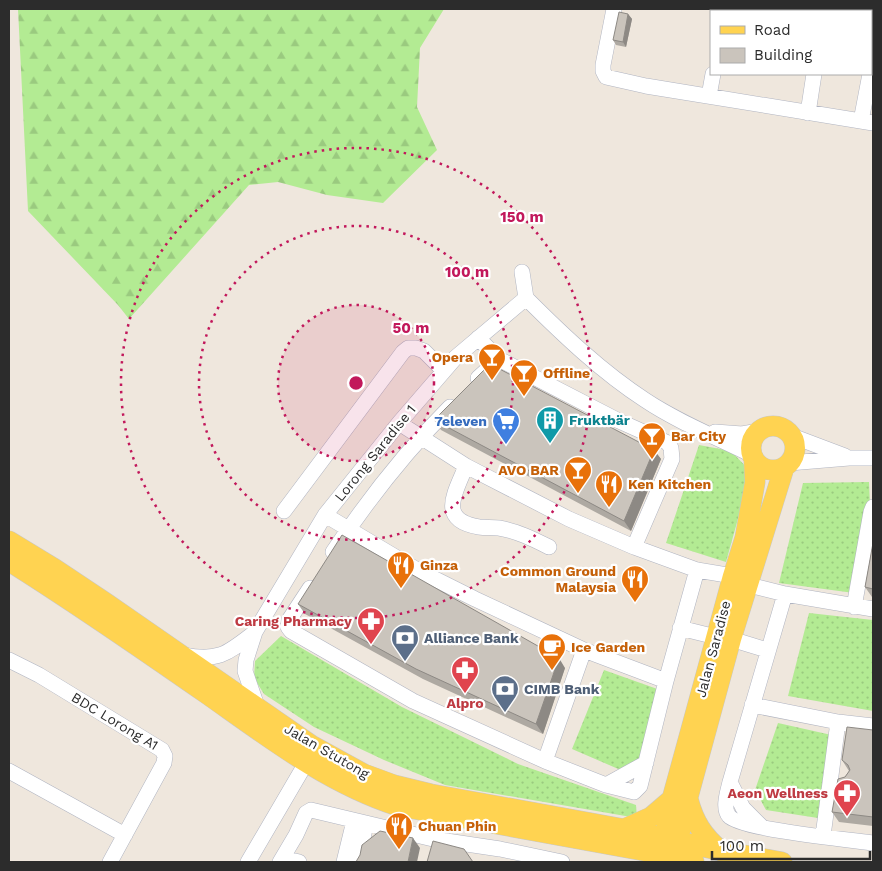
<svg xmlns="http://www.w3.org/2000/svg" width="882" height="871" font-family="'Work Sans',sans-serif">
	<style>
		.grass { fill: url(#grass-dots) }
		.forest { fill: url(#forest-firs) }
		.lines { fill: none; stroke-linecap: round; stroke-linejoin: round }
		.minor-casing { stroke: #b0b4c1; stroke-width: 16 }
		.major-casing { stroke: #c8c8c8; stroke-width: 21 }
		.minor { stroke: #fff; stroke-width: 15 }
		.major { stroke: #ffd351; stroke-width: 20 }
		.wall { fill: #aea9a2 }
		.shaded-wall { fill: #8d8984 }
		.building { fill: #cac4bc; stroke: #8d8984 }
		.ring { fill: none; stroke: #c2185b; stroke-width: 2.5; stroke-dasharray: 2.5 5 }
		.labels { text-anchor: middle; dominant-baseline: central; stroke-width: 4.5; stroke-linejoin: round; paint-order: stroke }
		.food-label { font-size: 14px; font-weight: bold; fill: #c56008; stroke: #fff; text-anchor: start }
		.culture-label { font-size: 14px; font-weight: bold; fill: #0d838f; stroke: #fff; text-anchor: start }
		.shop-label { font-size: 14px; font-weight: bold; fill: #366cbe; stroke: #fff; text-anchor: end }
		.street-label { font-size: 14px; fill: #2c2c2c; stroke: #fff }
		.health-label { font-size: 14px; font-weight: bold; fill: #be3a42; stroke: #fff; text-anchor: end }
		.service-label { font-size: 14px; font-weight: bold; fill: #4e5e75; stroke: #fff; text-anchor: start }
		.centre { fill: #c2185b; stroke: #fff; stroke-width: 2.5 }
		.ring-label { font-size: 15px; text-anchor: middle; font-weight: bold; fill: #c2185b; stroke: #fff; stroke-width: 4.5; stroke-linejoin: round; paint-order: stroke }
	</style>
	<defs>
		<pattern id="grass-dots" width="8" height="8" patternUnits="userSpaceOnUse" patternTransform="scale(1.25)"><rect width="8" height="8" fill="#b3eb93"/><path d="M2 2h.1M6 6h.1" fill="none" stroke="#9aca7f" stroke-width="1.8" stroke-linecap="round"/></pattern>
		<pattern id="forest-firs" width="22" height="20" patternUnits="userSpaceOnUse" patternTransform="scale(1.25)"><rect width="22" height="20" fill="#b3eb93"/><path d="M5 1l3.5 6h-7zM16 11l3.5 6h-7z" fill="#9aca7f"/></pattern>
	</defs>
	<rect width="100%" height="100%" fill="#efe7dd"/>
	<!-- grass -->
	<path class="grass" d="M699,445l32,6 20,21 -25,90 -60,-19z
		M869,482l1,24 -16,87 -75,-10 24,-100z
		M809,613l64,7v91l-85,-15z
		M281,636l121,71 116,57 118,41 1,13 -192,-33 -61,-25 -70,-33 -50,-33 -10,-16 1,-17z
		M604,670l59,21 -21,69 -19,11 -51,-22z
		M778,723l58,13 -18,82 -52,-8 -11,-20z"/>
	<!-- forest -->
	<path class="forest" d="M18,9h426l-24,39 -3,59 20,43 -54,53 -56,-8 -49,-13 -29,3 -120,134 -11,-14 -90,-94z"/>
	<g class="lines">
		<!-- minor casing -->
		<g class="minor-casing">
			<path id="minor" d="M614,9l-11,56v6l3,6 40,9 227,37
				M722,11l1,-2
				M824,11v-2
				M871,69l2,-14
				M709,96l4,-22
				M808,113l6,-39
				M861,121l9,-47
				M522,272l4,26
				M526,298c37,37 76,74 119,102 33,22 71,37 107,55
				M478,338l21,21 120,62 49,22 3,5 1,11 -38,88
				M478,378l21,-19
				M399,423l67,43 103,53 65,28 63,23 36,6
				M715,432l27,2 17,-3
				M792,436l53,20
				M789,463l60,-5h24
				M466,466c-11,27 -29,54 13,61 7,1 13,0 20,1 18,3 34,11 50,19
				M284,511l119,-159 5,-4h8l8,3 20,20
				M325,515l94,56 56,28 109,51 82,31
				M333,552c34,-51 73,-101 117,-145
				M749,585l36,9 88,15
				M310,588l-21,32 -1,7 3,4 122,70 132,60 61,24 28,7 6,-6 26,-105 31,-111
				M785,594l-55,188c-2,9 -8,26 -1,34 10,13 122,24 144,27
				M854,607l17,-95 2,-5
				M680,628l36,9
				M731,639l36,11
				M184,655c35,7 44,-2 71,-23
				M9,660l30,15 123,75 3,6 -1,7 -54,99
				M752,705l86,17 35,4
				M258,709l-13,-38 1,-11 9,-28 70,-117 74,-92 57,-66 70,-59
				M545,761l39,-111
				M9,771l116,64
				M730,782l13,26 18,18
				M606,785l40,-22
				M823,836l15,-114
				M283,858l16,4
				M248,862l58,-99
				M280,862l16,-27 10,-22 5,-3 122,29 67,10 62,13
				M344,862l10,-41
				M358,862l8,-38"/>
		</g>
		<!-- major casing -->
		<g class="major-casing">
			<path id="major" d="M751 448a22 22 0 1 1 44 0a22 22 0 1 1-44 0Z
				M9,541l46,28 51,34 205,142 53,29 30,11 37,9 193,35 98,22 60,11
				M9,561c67,42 132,87 198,133 61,43 120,89 191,112l263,48 33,8
				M688,799c6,23 15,37 33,52
				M624,829l27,-12 21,-18
				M662,850l10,-51 61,-223 12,-38 10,-56 -1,-22
				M675,853l13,-56 43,-158 53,-171"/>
		</g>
		<!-- minor -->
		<use href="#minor" class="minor"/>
		<!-- major -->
		<use href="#major" class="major"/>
	</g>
	<!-- wall -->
	<path class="wall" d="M628,14l4,5 -6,28 -10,-2 -3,-5z
		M434,420l220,30 7,9 -30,72 -190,-101z
		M873,543v54h-1l-7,-10z
		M298,604l267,64 -22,66 -120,-55 -118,-65z
		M873,730v96l-34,-4 -7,-10 13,-35 4,-6 -7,-11z"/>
	<!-- shaded-wall -->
	<path class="shaded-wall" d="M758,9h7l-1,2h-6z
		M801,9h6v2h-7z
		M628,14l4,5 -6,28 -3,-5z
		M654,450l7,9 -30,72 -7,-10z
		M559,658l6,10 -22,66 -7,-10z
		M413,838l7,10 -3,14h-9z"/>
	<!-- building -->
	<path class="building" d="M732,9h26v2h-26z
		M775,9h26l-1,2h-25z
		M619,12l9,2 -5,28 -10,-2z
		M490,364l164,86 -30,71 -190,-101z
		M342,535l217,123 -23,66 -120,-55 -118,-65z
		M873,543v46l-8,-2z
		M847,727l26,3v87l-41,-5 6,-33 7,-2 5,-7 -2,-5 -6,-5z
		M380,831l33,7 -5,24h-52l1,-2 3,-5 2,-10z
		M433,841l31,8 9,13h-46z"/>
	<!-- distance rings -->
	<circle cx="356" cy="383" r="78" fill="#c2185b" fill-opacity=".12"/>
	<g class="ring">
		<circle cx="356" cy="383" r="78"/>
		<circle cx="356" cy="383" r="157"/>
		<circle cx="356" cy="383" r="235"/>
	</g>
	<!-- icons -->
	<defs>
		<g id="bar-pin" transform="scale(1.4375)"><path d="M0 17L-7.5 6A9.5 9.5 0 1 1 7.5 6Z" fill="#e8710a" stroke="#fff"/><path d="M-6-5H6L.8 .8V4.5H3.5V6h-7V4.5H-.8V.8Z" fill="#fff"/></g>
		<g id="building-pin" transform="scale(1.4375)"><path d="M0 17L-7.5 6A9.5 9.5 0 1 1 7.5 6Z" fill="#0f9aa8" stroke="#fff"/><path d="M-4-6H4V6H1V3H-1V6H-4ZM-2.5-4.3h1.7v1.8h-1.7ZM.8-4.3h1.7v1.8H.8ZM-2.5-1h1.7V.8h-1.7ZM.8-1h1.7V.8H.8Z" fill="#fff"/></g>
		<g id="supermarket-pin" transform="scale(1.4375)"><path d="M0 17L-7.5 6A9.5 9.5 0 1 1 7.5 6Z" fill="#3f7fe0" stroke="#fff"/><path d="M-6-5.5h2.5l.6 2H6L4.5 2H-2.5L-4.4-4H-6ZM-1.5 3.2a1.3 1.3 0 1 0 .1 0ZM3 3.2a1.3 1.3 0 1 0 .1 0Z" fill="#fff"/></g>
		<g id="restaurant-pin" transform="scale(1.4375)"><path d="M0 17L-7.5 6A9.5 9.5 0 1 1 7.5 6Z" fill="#e8710a" stroke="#fff"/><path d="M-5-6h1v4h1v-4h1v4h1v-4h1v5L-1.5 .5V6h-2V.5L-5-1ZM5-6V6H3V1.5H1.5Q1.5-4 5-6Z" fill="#fff"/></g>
		<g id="pharmacy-pin" transform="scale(1.4375)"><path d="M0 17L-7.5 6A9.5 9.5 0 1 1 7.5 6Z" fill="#e0444e" stroke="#fff"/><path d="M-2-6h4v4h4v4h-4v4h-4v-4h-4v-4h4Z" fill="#fff"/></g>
		<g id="bank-pin" transform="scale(1.4375)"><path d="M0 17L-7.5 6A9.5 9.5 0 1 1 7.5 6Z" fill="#5c6f8a" stroke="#fff"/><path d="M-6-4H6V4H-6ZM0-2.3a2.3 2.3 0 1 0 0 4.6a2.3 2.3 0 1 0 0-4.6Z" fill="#fff"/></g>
		<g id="cafe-pin" transform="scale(1.4375)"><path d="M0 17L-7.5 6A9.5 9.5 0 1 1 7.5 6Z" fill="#e8710a" stroke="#fff"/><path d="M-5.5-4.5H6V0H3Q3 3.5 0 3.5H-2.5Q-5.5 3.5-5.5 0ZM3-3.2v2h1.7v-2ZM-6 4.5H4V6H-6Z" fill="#fff"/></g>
	</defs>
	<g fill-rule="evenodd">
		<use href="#bar-pin" x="492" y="357"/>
		<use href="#bar-pin" x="524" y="373"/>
		<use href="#building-pin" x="550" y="420"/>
		<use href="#supermarket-pin" x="506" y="421"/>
		<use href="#bar-pin" x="652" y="436"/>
		<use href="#bar-pin" x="578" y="470"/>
		<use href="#restaurant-pin" x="609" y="484"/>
		<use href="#restaurant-pin" x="401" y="565"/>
		<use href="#restaurant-pin" x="635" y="579"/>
		<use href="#pharmacy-pin" x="371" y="621"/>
		<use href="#bank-pin" x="405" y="638"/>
		<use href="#cafe-pin" x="552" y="647"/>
		<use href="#pharmacy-pin" x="465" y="670"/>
		<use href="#bank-pin" x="505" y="689"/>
		<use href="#pharmacy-pin" x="847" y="793"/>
		<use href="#restaurant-pin" x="399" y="826"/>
	</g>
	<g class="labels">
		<!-- food labels -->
		<g class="food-label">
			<text x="473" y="357" text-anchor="end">Opera</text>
			<text x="543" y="373">Offline</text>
			<text x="671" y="436">Bar City</text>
			<text x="559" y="470" text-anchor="end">AVO BAR</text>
			<text x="628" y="484">Ken Kitchen</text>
			<text x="420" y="565">Ginza</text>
			<text x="616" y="571" text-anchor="end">Common Ground<tspan x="616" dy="16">Malaysia</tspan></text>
			<text x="571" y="647">Ice Garden</text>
			<text x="418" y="826">Chuan Phin</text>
		</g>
		<!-- culture labels -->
		<g class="culture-label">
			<text x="569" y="420">Fruktbär</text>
		</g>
		<!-- shop labels -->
		<g class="shop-label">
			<text x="487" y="421">7eleven</text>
		</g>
		<!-- street labels -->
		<g class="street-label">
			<text transform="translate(375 453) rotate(-51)">Lorong Saradise 1</text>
			<text transform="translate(713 649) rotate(-75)">Jalan Saradise</text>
			<text transform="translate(115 721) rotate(31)">BDC Lorong A1</text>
			<text transform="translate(327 751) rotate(30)">Jalan Stutong</text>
		</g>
		<!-- health labels -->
		<g class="health-label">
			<text x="352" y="621">Caring Pharmacy</text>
			<text x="465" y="703" text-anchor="middle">Alpro</text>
			<text x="828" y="793">Aeon Wellness</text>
		</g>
		<!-- service labels -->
		<g class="service-label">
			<text x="424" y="638">Alliance Bank</text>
			<text x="524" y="689">CIMB Bank</text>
		</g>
	</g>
	<circle cx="356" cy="383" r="8" class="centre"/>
	<g class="ring-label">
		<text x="522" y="222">150 m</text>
		<text x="467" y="277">100 m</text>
		<text x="411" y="333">50 m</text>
	</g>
	<!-- border -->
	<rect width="882" height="871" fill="none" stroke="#2c2c2c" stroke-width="20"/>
	<!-- legend -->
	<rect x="710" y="10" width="162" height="65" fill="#ffffff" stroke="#ababab"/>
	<rect x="720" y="26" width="25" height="8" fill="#ffd351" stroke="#ababab"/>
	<text x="754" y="35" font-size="15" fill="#2c2c2c">Road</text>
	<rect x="720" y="48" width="25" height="15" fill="#cac4bc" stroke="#ababab"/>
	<text x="754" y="60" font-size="15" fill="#2c2c2c">Building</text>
	<!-- scale -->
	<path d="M712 851v8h158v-8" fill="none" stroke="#2c2c2c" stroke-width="2.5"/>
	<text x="720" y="851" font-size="15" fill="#2c2c2c" stroke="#ffffff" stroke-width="4" paint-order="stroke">100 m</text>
</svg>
